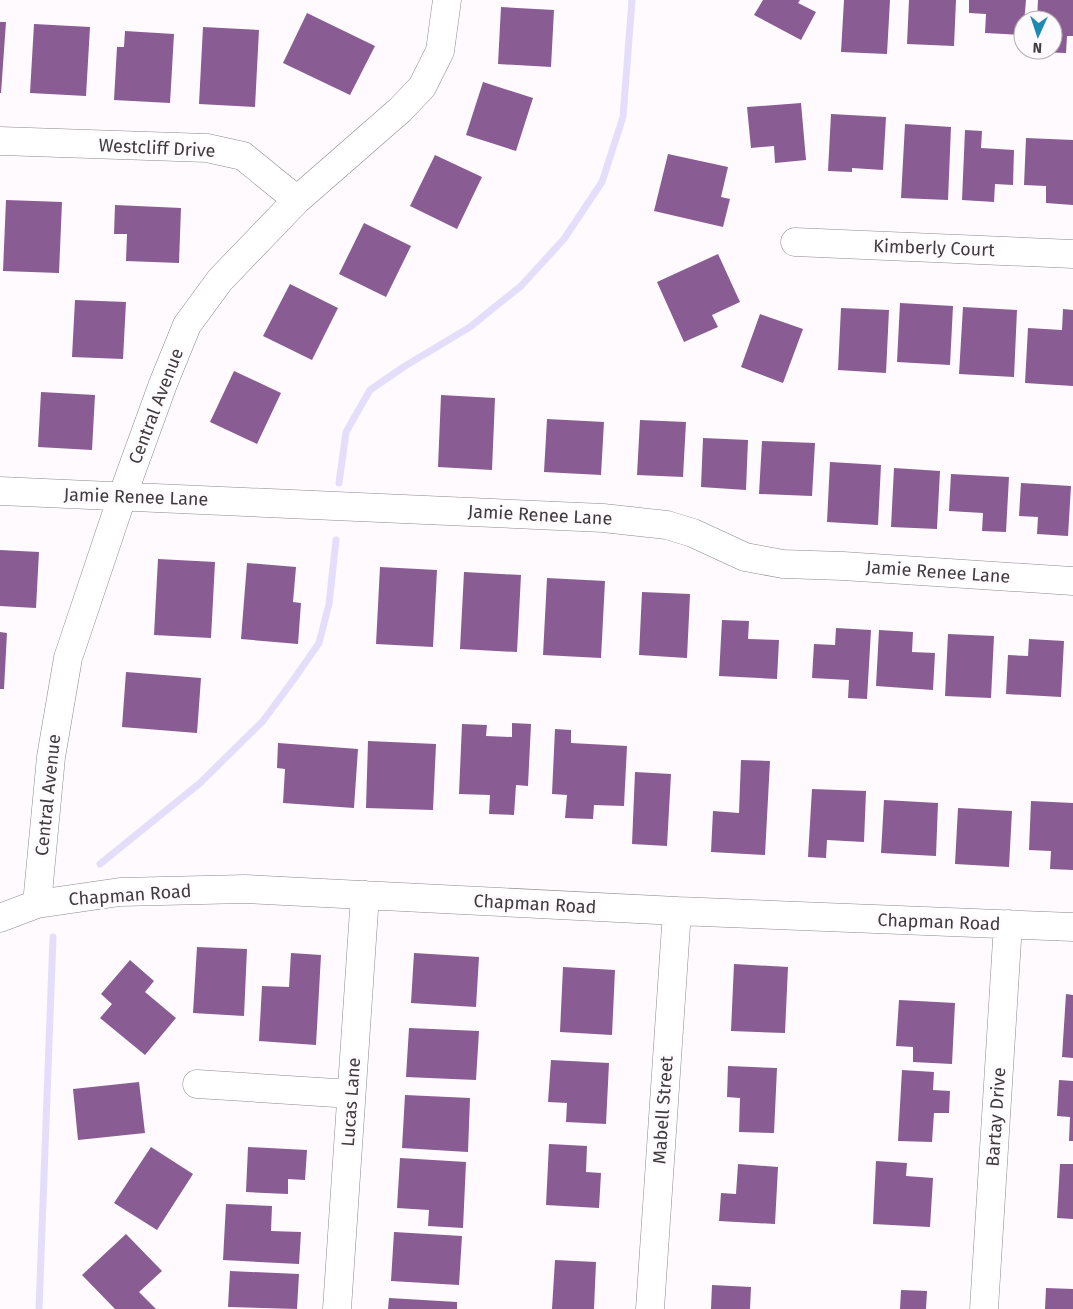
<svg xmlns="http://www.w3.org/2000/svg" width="1073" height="1309" font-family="'Fira Sans',sans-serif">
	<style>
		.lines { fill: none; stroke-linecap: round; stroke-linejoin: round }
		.stream { stroke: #e5defb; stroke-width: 7 }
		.building { fill: #895c93 }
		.minor-casing { stroke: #8e898c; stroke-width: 29 }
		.minor { stroke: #fff; stroke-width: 28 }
		.labels { text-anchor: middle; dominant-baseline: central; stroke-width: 5; stroke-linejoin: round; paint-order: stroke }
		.street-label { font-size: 18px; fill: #3e3c3d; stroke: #fffafd }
	</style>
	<rect width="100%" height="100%" fill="#fffafd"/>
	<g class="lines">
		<!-- stream -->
		<path class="stream" d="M339,483l7,-51 24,-42 35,-24 65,-39 51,-41 43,-47 38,-57 21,-65 9,-117
			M100,864l100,-81 63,-62 31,-42 25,-36 10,-39 7,-64
			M39,1309l14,-372"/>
	</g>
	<!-- building -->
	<path class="building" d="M763,0h37l-2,3 18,9 -15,28 -47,-25z
		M844,0h46l-3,54 -46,-2z
		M909,0h47l-2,46 -47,-2z
		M969,0h57l-3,35 -38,-2 1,-19 -17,-1z
		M1038,0h35v36h-6l-1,17 -30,-1v-2h17v-30h-16z
		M501,7l53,3 -3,57 -53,-3z
		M307,13l68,33 -25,49 -67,-32z
		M0,22h6l-5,71h-1z
		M34,24l56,3 -4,69 -56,-3z
		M203,27l56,3 -4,77 -56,-3z
		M125,31l49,3 -4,69 -56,-3 3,-53h7z
		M483,82l50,16 -17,53 -50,-16z
		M801,103l5,57 -31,3 -1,-17 -23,2 -4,-41z
		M831,114l55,3 -3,53 -31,-2v4l-24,-1z
		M905,124l46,3 -3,73 -47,-2z
		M965,130l17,1 -1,17 33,2 -1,35 -18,-1 -1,18 -32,-2z
		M1026,138l47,2v65l-27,-2v-17l-22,-1z
		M668,154l60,13 -7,30 9,2 -7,28 -69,-16z
		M435,155l47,22 -25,52 -47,-23z
		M6,200l56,2 -3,71 -56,-2z
		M115,205l66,3 -2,55 -53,-2 1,-27h-13z
		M364,223l47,23 -25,51 -47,-23z
		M718,254l22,48 -28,13 6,12 -34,15 -27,-60z
		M290,284l48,24 -26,52 -49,-24z
		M75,300l51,2 -3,57 -51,-2z
		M900,303l53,3 -3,59 -53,-3z
		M963,307l54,3 -3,67 -55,-3z
		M841,308l48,2 -3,63 -48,-3z
		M1063,309l10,1v76l-48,-3 3,-55 34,2z
		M760,314l43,15 -20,54 -42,-16z
		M234,371l47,22 -24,51 -47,-22z
		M41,392l54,3 -3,55 -54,-3z
		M441,395l54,3 -3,72 -54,-3z
		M547,419l57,3 -3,53 -57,-3z
		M640,420l46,2 -3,55 -46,-2z
		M703,438l45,2 -2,50 -45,-3z
		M762,441l53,2 -3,53 -53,-2z
		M830,462l51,3 -3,60 -51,-3z
		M894,468l46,3 -3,58 -46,-2z
		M951,474l58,3 -3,55 -24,-1 1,-18 -34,-2z
		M1021,483l50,3 -3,50 -31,-2 1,-17 -19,-1z
		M0,550l39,2 -3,56 -36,-2z
		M158,559l57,3 -4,76 -57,-3z
		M247,563l49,4 -3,35 8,1 -3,41 -57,-5z
		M380,567l57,3 -4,77 -57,-3z
		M464,572l57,3 -4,77 -57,-3z
		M547,578l58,3 -4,77 -58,-3z
		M642,592l48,2 -3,64 -48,-3z
		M722,620l27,1 -1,18 31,1 -2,39 -58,-3z
		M836,628l35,2 -4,69 -19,-1 1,-18 -37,-2 2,-34 21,1z
		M879,630l34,2 -1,20 23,1 -2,37 -57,-4z
		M0,632l7,1 -3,56h-4z
		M948,634l46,2 -3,62 -46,-2z
		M1029,639l35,2 -3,56 -55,-3 2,-39 20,1z
		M126,672l75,6 -4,55 -75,-6z
		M512,723l19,1 -3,62 -12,-1 -2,30 -25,-1 1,-19 -31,-1 3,-70 25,1 -1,11 26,1z
		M555,729l16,1v13l56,3 -3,60 -30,-1 -1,14 -28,-1 2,-23 -15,-1z
		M368,741l68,3 -3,66 -67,-2z
		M278,743l80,6 -4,59 -71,-5 2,-34 -8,-1z
		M741,760l29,1 -5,94 -54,-3 2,-41 26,2z
		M635,772l36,2 -4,72 -35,-2z
		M812,789l54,2 -2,51 -37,-2 -1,18 -18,-1z
		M884,800l54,3 -2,53 -55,-3z
		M1031,801l42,2v67l-23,-1 1,-18 -22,-1z
		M958,808l54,3 -3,56 -54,-3z
		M197,947l50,2 -3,67 -51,-3z
		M291,953l30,2 -5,90 -57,-4 3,-55 27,1z
		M414,953l65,4 -3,50 -65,-4z
		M130,960l24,21 -9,11 31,26 -31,37 -45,-37 12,-14 -11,-10z
		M734,964l54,3 -3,66 -54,-2z
		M563,967l52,3 -3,65 -52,-3z
		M1066,994l7,1v63l-11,-1z
		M899,1000l56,3 -3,61 -39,-2v-15l-17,-1z
		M409,1028l70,3 -3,49 -70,-3z
		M551,1060l58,3 -3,61 -40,-2 1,-19 -19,-1z
		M728,1066l49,2 -3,65 -35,-1 1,-34 -13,-1z
		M902,1070l32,2 -1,18 17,1 -1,22h-15l-2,29 -34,-1z
		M1059,1080l14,1v60h-4l1,-24 -13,-1z
		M139,1082l6,51 -67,7 -5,-51z
		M405,1095l65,3 -2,54 -66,-4z
		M549,1144l38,2 -1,26 15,1 -2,35 -53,-3z
		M151,1147l42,27 -36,56 -43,-27z
		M248,1147l59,3 -2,30 -17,-1v15l-42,-2z
		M400,1158l66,4 -3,66 -35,-2 1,-16 -32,-2z
		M876,1161l31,2 -1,13 27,2 -3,49 -57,-3z
		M738,1164l40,3 -3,57 -56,-3 2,-28 15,1z
		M1060,1164h13v55l-16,-1z
		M226,1204l46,2 -1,25 30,1 -2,32 -76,-4z
		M394,1232l68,4 -3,49 -68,-4z
		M126,1234l36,37 -23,21 17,17h-41l-33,-34z
		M555,1260l41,2 -2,47h-42z
		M230,1271l69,3 -2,35 -69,-2z
		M712,1285l39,2 -1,22h-39z
		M1046,1288l27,1v20h-28z
		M901,1290l26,1 -1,18h-26z
		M389,1298l68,4v7h-69z"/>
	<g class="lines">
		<!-- minor casing -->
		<g class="minor-casing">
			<path id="minor" d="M0,141l207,7 36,8 54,44
				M795,242l278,12
				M0,491l603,27 64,7 26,8 52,24 38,7 60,2 230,15
				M37,904l14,-147 17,-99 54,-161 41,-113 24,-59 33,-45 77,-80 103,-90 22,-23 18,-36 7,-51
				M0,918l37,-14 83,-12 125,-3 432,22 396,16
				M197,1084l154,10
				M337,1309l28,-414
				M650,1309l27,-398
				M984,1309l24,-385"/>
		</g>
		<!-- minor -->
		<use href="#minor" class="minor"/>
	</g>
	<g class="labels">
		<!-- street labels -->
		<g class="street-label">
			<text transform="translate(157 148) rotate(3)">Westcliff Drive</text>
			<text transform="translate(934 248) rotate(2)">Kimberly Court</text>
			<text transform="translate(156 406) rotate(-69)">Central Avenue</text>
			<text transform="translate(136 497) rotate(2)">Jamie Renee Lane</text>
			<text transform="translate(540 515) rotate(3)">Jamie Renee Lane</text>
			<text transform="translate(938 572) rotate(4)">Jamie Renee Lane</text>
			<text transform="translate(48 795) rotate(-84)">Central Avenue</text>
			<text transform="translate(130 895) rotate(-4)">Chapman Road</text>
			<text transform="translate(535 904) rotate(3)">Chapman Road</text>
			<text transform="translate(939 922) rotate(2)">Chapman Road</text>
			<text transform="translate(351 1102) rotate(-86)">Lucas Lane</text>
			<text transform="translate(663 1110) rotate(-86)">Mabell Street</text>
			<text transform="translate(996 1117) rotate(-86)">Bartay Drive</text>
		</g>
	</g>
	<!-- north arrow -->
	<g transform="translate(1038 35) rotate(183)"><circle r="24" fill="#fffafd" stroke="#b2aeb0"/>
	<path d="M0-4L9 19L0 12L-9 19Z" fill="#1d8bb1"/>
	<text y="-8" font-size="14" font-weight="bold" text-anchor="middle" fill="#3e3c3d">N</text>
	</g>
</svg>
